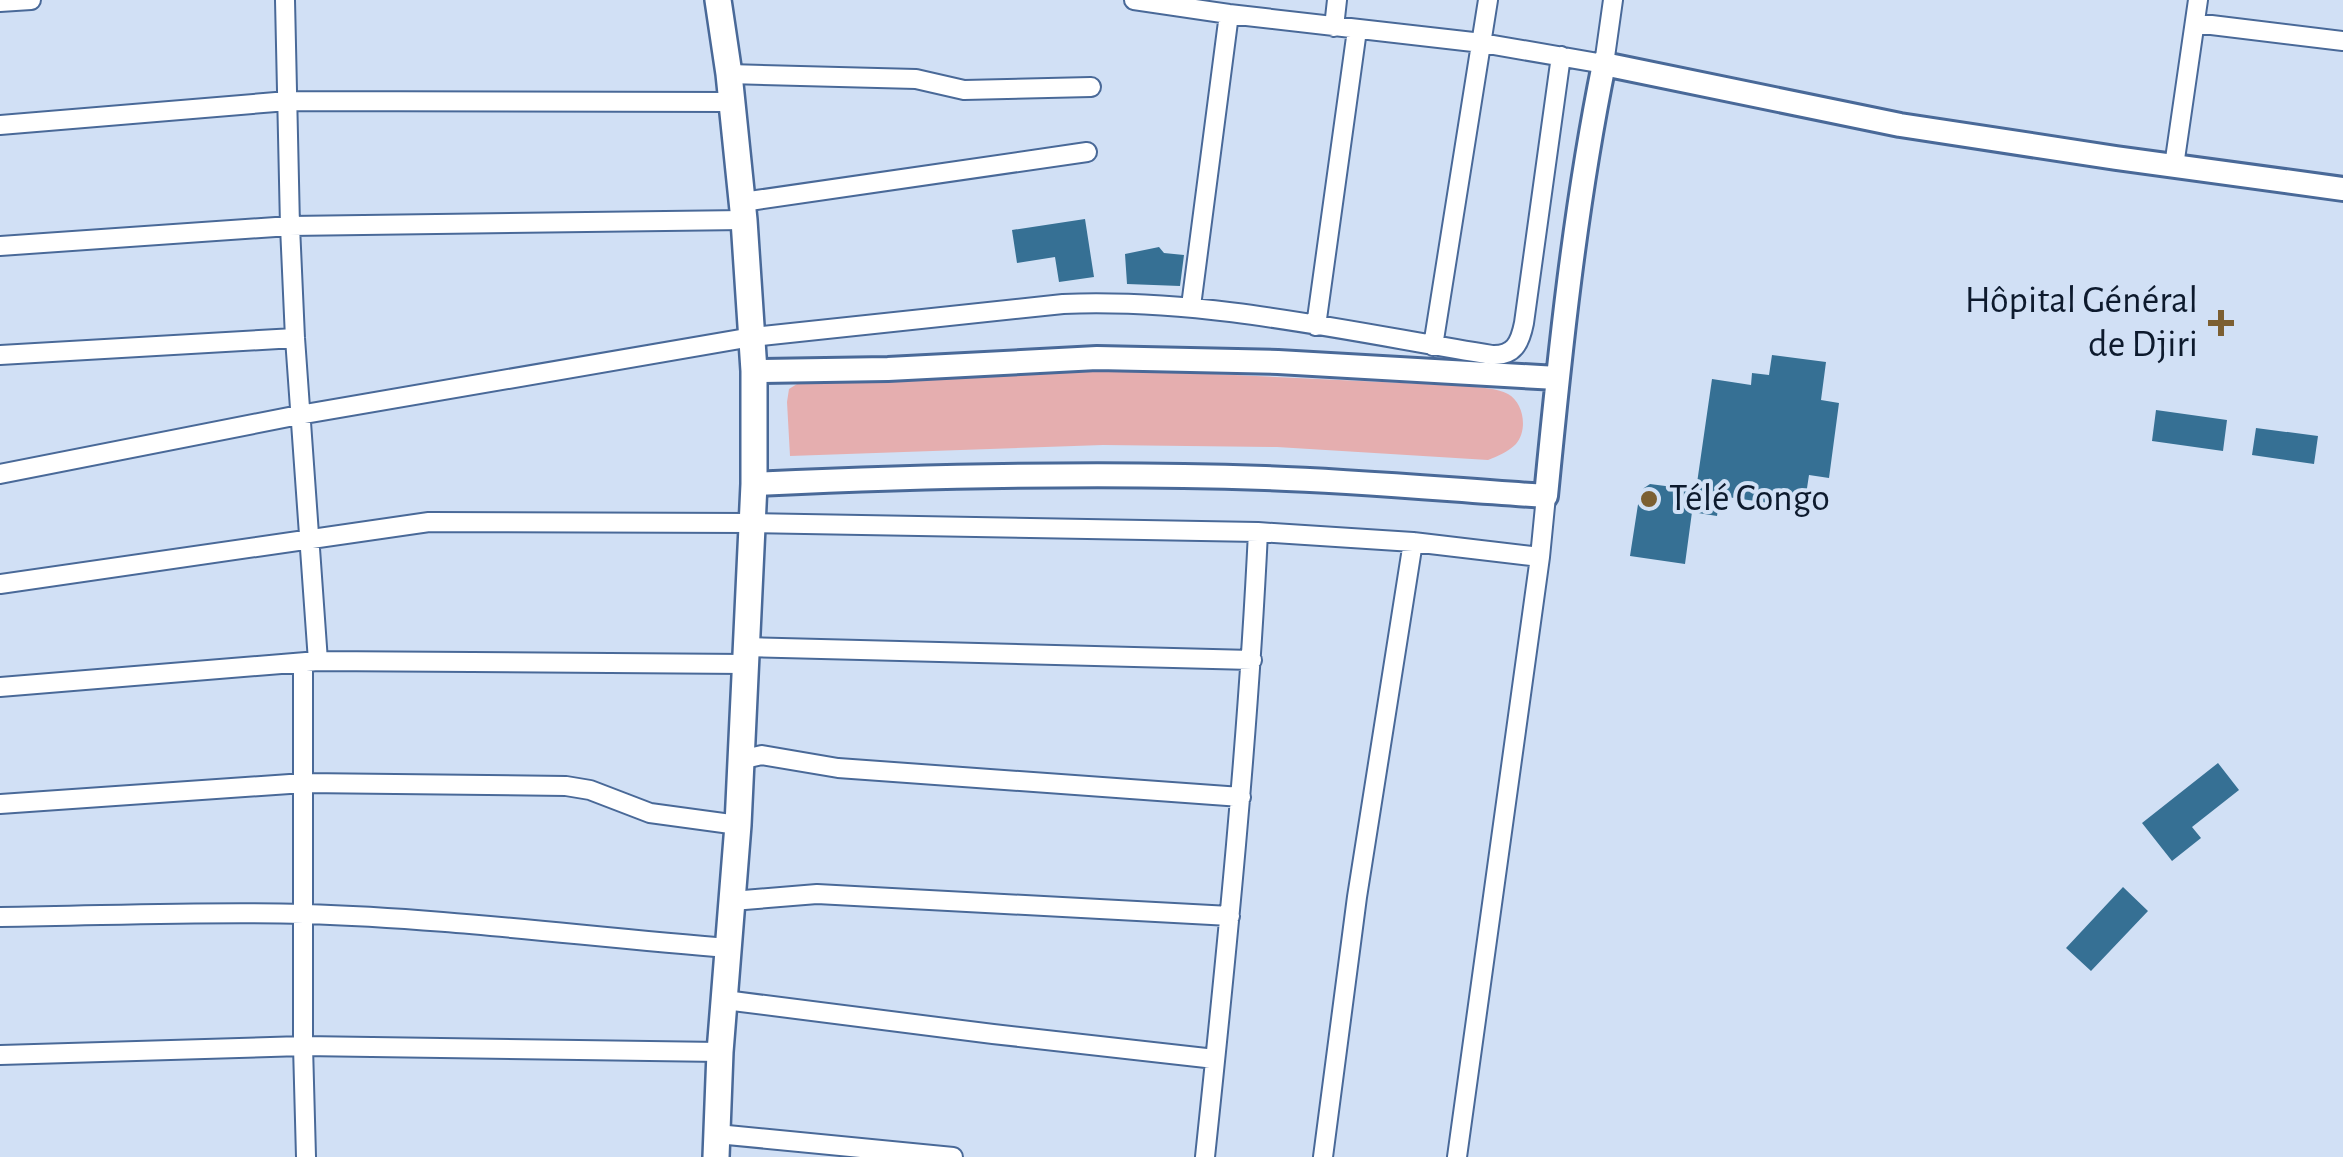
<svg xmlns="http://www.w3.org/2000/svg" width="2343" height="1157" font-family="'Alegreya Sans',sans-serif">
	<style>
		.green { fill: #e5aeaf }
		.building { fill: #367094 }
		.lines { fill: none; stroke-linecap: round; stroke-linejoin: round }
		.minor-casing { stroke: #496998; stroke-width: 22 }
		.major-casing { stroke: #496998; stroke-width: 28 }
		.highway-casing { stroke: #496998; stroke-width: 30 }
		.minor { stroke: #fff; stroke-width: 18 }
		.major { stroke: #fff; stroke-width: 22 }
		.highway { stroke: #fff; stroke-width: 25 }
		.poi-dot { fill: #7c5f32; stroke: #d1e0f5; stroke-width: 4 }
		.labels { text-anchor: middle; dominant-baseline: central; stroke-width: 8; stroke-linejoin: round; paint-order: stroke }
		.poi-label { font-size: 38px; fill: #0d1a2d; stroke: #d1e0f5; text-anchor: end }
	</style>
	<rect width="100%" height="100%" fill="#d1e0f5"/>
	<!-- green -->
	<path class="green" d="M1089,371l102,2 277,13c12,2 29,2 40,8 16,9 20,36 8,50 -8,8 -18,12 -28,16l-211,-13 -174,-2 -313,11 -3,-54 2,-13 8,-5z"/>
	<!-- building -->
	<path class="building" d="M1085,219l9,58 -35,5 -4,-25 -38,6 -5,-33z
		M1159,247l5,6 20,2 -4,31 -53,-2 -2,-30z
		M1772,355l54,7 -5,38 18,3 -10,75 -20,-3 -5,33 -84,-12 -3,20 -25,-4 -7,52 -55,-8 9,-58 5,-10 6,-4 46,6 16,-111 39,6 1,-12 17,2z
		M2156,410l71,10 -4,31 -71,-10z
		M2256,428l62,8 -4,28 -62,-9z
		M2218,763l21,27 -47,37 9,11 -29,23 -30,-38z
		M2123,887l25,24 -57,60 -25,-23z"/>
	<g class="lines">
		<!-- minor casing -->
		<g class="minor-casing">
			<path id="minor" d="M285,0l5,226 5,112 23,323
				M1134,0l95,14 253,29 122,21 9,-64
				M0,2l31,-2
				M2195,23l148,18
				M1334,27l3,-27
				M729,74l187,5 48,11 127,-3
				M0,125l288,-24 443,1
				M2174,166l24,-166
				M743,202l344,-50
				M0,246l290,-20 454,-6
				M1191,306l38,-292
				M1316,326l41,-296
				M1433,346l55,-346
				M0,355l295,-17
				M0,474l299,-59 453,-78 311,-33c144,-6 287,28 429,51 22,1 28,-12 32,-32l37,-267
				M0,584l429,-62 323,1 506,9 155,10 127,15
				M747,647l505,13
				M303,663v383l3,111
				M0,687l318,-26 428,3
				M740,760l22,-5 76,13 403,29
				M0,804l304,-21 262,3 24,4 60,23 88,12
				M732,901l85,-7 413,22
				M0,917c101,-1 203,-6 304,-3 142,4 283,23 425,34
				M725,1000l268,34 222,25
				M0,1055l303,-9 417,6
				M717,1134l236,23
				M1205,1157c22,-208 43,-416 53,-625
				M1323,1157l34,-260 56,-355
				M1457,1157l83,-600 6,-61"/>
		</g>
		<!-- major casing -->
		<g class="major-casing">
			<path id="major" d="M754,371l134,-2 209,-11 181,4 279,16
				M754,484c170,-8 341,-12 511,-6 94,3 187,12 281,18 14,-145 29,-289 58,-432l296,61 216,33 227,31"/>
		</g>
		<!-- highway casing -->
		<g class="highway-casing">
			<path id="highway" d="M716,1157l4,-105 18,-227 16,-341v-113l-10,-151 -15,-146 -11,-74"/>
		</g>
		<!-- minor -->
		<use href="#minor" class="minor"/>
		<!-- major -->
		<use href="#major" class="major"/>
		<!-- highway -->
		<use href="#highway" class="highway"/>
	</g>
	<!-- markers -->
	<g class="poi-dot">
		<path d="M2216 308h10v10h10v10h-10v10h-10v-10h-10v-10h10z"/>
		<circle cx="1649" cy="499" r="10"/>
	</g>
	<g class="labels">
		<!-- poi labels -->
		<g class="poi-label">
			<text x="2198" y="301">Hôpital Général<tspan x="2198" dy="44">de Djiri</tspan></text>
			<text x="1669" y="499" text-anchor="start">Télé Congo</text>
		</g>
	</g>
</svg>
